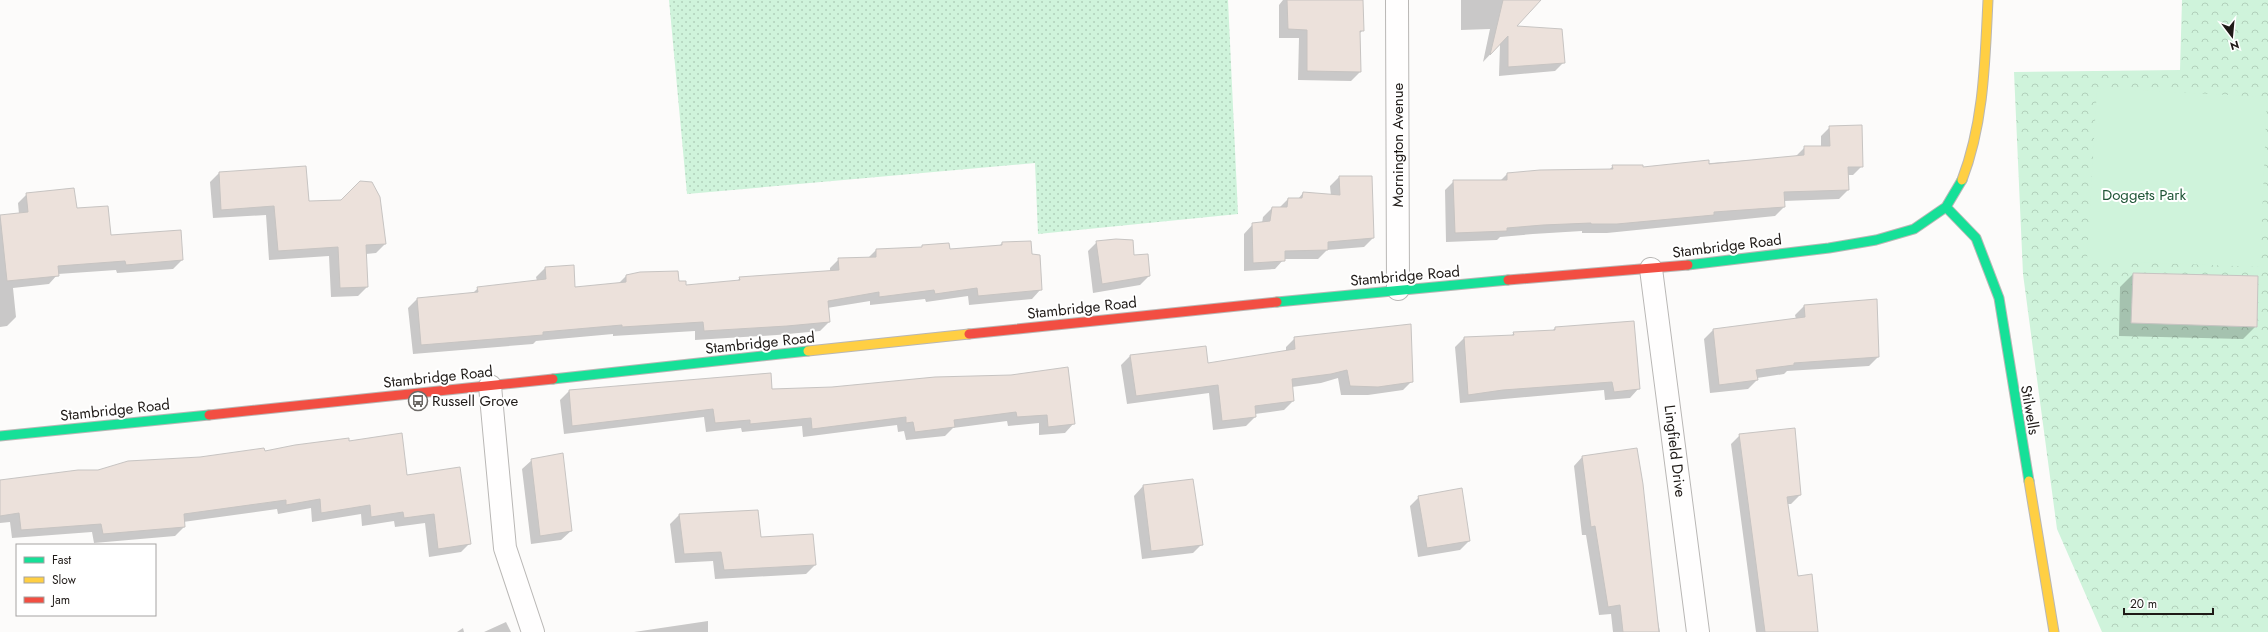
<svg xmlns="http://www.w3.org/2000/svg" width="2268" height="632" font-family="Jost,sans-serif">
	<style>
		.grass { fill: url(#grass-dots) }
		.forest { fill: url(#forest-crowns) }
		.pitch { fill: #cff3db }
		.shadow { fill: #0003 }
		.building { fill: #ece1db; stroke: #c7c4c2 }
		.lines { fill: none; stroke-linecap: round; stroke-linejoin: round }
		.street-casing { stroke: #b9b7b5; stroke-width: 24 }
		.fast-casing { stroke: #b9b7b5; stroke-width: 11 }
		.slow-casing { stroke: #b9b7b5; stroke-width: 11 }
		.jam-casing { stroke: #b9b7b5; stroke-width: 11 }
		.street { stroke: #fffefe; stroke-width: 22 }
		.fast { stroke: #16e098; stroke-width: 9 }
		.slow { stroke: #ffcf43; stroke-width: 9 }
		.jam { stroke: #f24e42; stroke-width: 9 }
		.labels { text-anchor: middle; dominant-baseline: central; stroke-width: 4; stroke-linejoin: round; paint-order: stroke }
		.street-label { font-size: 15px; fill: #1f1a17; stroke: #fff }
		.park-label { font-size: 15px; fill: #215638; stroke: #fff }
		.poi-label { font-size: 15px; fill: #1f1a17; stroke: #fff; text-anchor: start }
	</style>
	<defs>
		<pattern id="grass-dots" width="8" height="8" patternUnits="userSpaceOnUse"><rect width="8" height="8" fill="#cff3db"/><path d="M2 2h.1M6 6h.1" fill="none" stroke="#b1d0bb" stroke-width="1.8" stroke-linecap="round"/></pattern>
		<pattern id="forest-crowns" width="20" height="18" patternUnits="userSpaceOnUse"><rect width="20" height="18" fill="#cff3db"/><path d="M2 6a3 3 0 1 1 6 0M12 15a3 3 0 1 1 6 0" fill="none" stroke="#b1d0bb"/></pattern>
	</defs>
	<rect width="100%" height="100%" fill="#fcfbfa"/>
	<!-- grass -->
	<path class="grass" d="M669,0h559l10,214 -200,20 -3,-71 -348,31z"/>
	<!-- forest -->
	<path class="forest" d="M2182,0h86v632h-166l-45,-103 -34,-255 -9,-202 166,-2z"/>
	<!-- pitch -->
	<path class="pitch" d="M2097,88l170,9 -7,170 -173,-7z"/>
	<!-- shadow -->
	<path class="shadow" d="M1283,0h79l1,30 -4,4 1,38 -9,9 -53,-1 1,-42h-20v-33z
		M1461,0h79l-25,27 49,35 -9,9 -56,5 1,-32 -17,18 7,-33 -29,1z
		M1830,127l32,39 -9,9h-6l1,15 -9,9 -55,2v6l-9,9 -168,17h-25v-2l-49,3 -33,3 -3,3 -51,2 -1,-52 9,-9h46l7,-7 102,-4 4,-4 29,2 153,-11 10,-10h16v-11z
		M219,173l89,29 77,42 -9,9 -10,1 1,33 -9,9 -27,1 -2,-41 -60,4 -3,-45 -53,3 -3,-36z
		M1339,177l34,61 -9,9 -37,3 -9,9h-34l-9,10 -31,2v-37l9,-10 9,-1 1,-6 9,-9h7l9,-9h10l5,-6 28,3 -1,-10z
		M27,194l49,15 34,27 72,24 -9,9 -56,4 -1,-3 -58,4 -9,10 -36,4 3,29 -9,9 -7,1v-111l19,-2 -1,-11z
		M1097,242l52,34 -9,9 -47,8 -5,-42z
		M1002,243l29,12 10,34 -9,10 -63,6 -1,-9 -42,6 -1,-3 -55,6v-4l-43,7 2,14 -9,9 -43,4 -82,5v-9l-82,5v-2l-77,7 -3,3 -120,10 -5,-46 9,-9 55,-5 6,-6 59,-7 -1,-4 9,-9 29,20 44,-4 8,-8 52,7 7,3 52,-5 3,-3 90,-7v-3l9,-9 29,-1 8,-8 44,-2 3,-2 26,4 50,-4z
		M2133,274l123,52 -13,13 -124,-3 1,-49z
		M1804,306l74,51 -9,9 -82,5 -3,3 -27,4v2l-9,9 -38,4 -6,-54 9,-9 83,-11 -1,-4z
		M1555,328l84,60 -9,10 -25,2 -1,-10 -144,13 -5,-56 9,-9 47,-2 3,-3 38,-2z
		M1295,338l117,43 -9,9 -35,5h-27l-3,-17 -17,5 -29,4 1,14 -9,9 -29,4v3l-9,9 -33,4 -4,-37 -82,11 -6,-39 9,-9 77,9 79,-13v-5z
		M770,375l2,16 60,-3 103,-10 139,45 -9,10 -26,2v-12l-31,3 -1,-5 -54,7 -8,8 -39,4 -2,-9 -6,1 -1,-7 -94,12 -1,-11 -60,6 -1,-4 -35,4 -2,-15 -140,17 -4,-34 9,-9z
		M1740,435l60,60 -9,9h-4l11,73 18,55h-60l-25,-188z
		M348,442l58,34 64,67 -9,9 -32,5 -4,-34 -30,4 -1,-6 -32,5 -1,-12 -49,8 -1,-14 -33,6 -1,-5 -94,13 1,5 -9,9 -81,7 -2,-11 -80,6 -2,-16 -10,1v-42z
		M1583,456l73,155 4,21h-47l-2,-18 -12,1 -13,-80h-4l-8,-69z
		M532,460l39,71 -10,9 -30,4 -9,-75z
		M1192,480l10,64 -9,9 -51,6 -8,-63 9,-10z
		M1419,497l50,44 -9,9 -42,7 -8,-51z
		M757,511l3,27 55,27 -9,9 -91,5 -2,-18 -38,2 -5,-39 9,-9z
		M708,621v11h-74z
		M506,622l5,10h-27z
		M463,628l1,4h-7z"/>
	<!-- building -->
	<path class="building" d="M1287,0h76l1,31h-4l1,41 -54,-1v-41l-19,-1z
		M1503,0h38l-24,26 45,3 3,34 -57,4v-31l-18,19z
		M1862,125l1,42h-15l1,23 -65,2 1,15 -71,5v3l-97,9h-26v-1l-48,2 -36,3v3l-52,2 -2,-53h54v-7l33,-3 73,-1 -1,-4h31v2l66,-7v4l95,-9v-9h26l-1,-20z
		M306,166l3,35 32,-1 19,-19 12,1 8,15 6,47 -20,1 2,42 -28,1 -2,-41 -60,4 -4,-45 -53,4 -2,-38z
		M1339,176h33l2,62 -46,4v8l-43,1v10l-32,2 -1,-40 18,-2 2,-14h15l1,-9h14l1,-6 37,3z
		M74,188l3,20 31,-2 3,29 70,-5 2,30 -57,5 -1,-4 -67,5 1,10 -52,5 -7,-66 28,-3 -2,-19z
		M1116,239l17,1 1,15 14,-1 2,22 -48,8 -6,-43z
		M1031,241l1,13 8,1 2,35 -64,6 -1,-8 -42,6 -1,-4 -55,7v-5l-51,9 2,21 -43,4 -83,5 -1,-9 -81,5v-2l-79,7v3l-122,10 -4,-47 61,-6 -1,-5 69,-8 -1,-12 29,-2 1,22 51,-5v-7l14,-3 38,-1 1,10h7v4l54,-5 -1,-3 100,-7 -1,-12 38,-1v-8l46,-2v-2l27,-2 1,6 52,-4v-3z
		M2133,273l125,3 -1,51 -126,-4z
		M1877,299l2,58 -85,6v2l-38,5 2,10 -39,5 -6,-56 92,-12 -1,-12z
		M1634,321l6,68 -26,3 -2,-10 -109,8 -35,5 -4,-58 50,-2 -1,-3 42,-2v-3z
		M1411,324l2,58 -35,5 -28,-1 -3,-16 -16,4 -39,5 2,22 -39,5 1,11 -34,4 -4,-36 -82,11 -6,-41 76,-9 2,17 87,-14 -1,-12z
		M1068,367l7,57 -27,3 -1,-12 -30,2 -1,-5 -62,8 1,7 -40,5 -2,-10 -7,1v-6l-94,12 -1,-11 -61,6v-4l-35,3 -2,-14 -141,17 -3,-36 202,-17 1,16 60,-2 103,-10 76,-2z
		M1795,428l6,67 -14,2 11,79 14,-2 6,58h-53l-26,-198z
		M402,433l5,42 53,-8 11,77 -33,5 -4,-35 -30,4 -1,-6 -32,5 -1,-12 -49,8 -1,-14 -34,6v-5l-102,14 1,13 -82,7 -2,-10 -80,6 -2,-17 -19,3v-36l78,-10h20l30,-9 72,-4 64,-9 1,3 30,-6 54,-7v3z
		M1637,448l6,36 16,148h-36l-3,-27 -12,2 -13,-81 -4,1 -9,-71z
		M563,453l9,78 -32,5 -9,-77z
		M1193,479l10,66 -52,6 -8,-66z
		M1462,488l8,53 -43,7 -9,-52z
		M758,510l3,27 52,-3 3,31 -92,5 -3,-18 -37,2 -5,-40z"/>
	<g class="lines">
		<!-- street casing -->
		<g class="street-casing">
			<path id="street" d="M1397,0l1,289
				M1651,269l47,363
				M490,386l15,162 28,84"/>
		</g>
		<!-- fast casing -->
		<g class="fast-casing">
			<path id="fast" d="M1946,207l30,31 23,60 30,183
				M1688,265l141,-17 47,-8 38,-11 32,-22 16,-27
				M1277,302l231,-22
				M553,379l255,-28
				M0,436l209,-21"/>
		</g>
		<!-- slow casing -->
		<g class="slow-casing">
			<path id="slow" d="M1962,180c22,-57 23,-119 26,-180
				M808,351l161,-17
				M2029,481l25,151"/>
		</g>
		<!-- jam casing -->
		<g class="jam-casing">
			<path id="jam" d="M1508,280l180,-15
				M969,334l308,-32
				M209,415l344,-36"/>
		</g>
		<!-- street -->
		<use href="#street" class="street"/>
		<!-- fast -->
		<use href="#fast" class="fast"/>
		<!-- slow -->
		<use href="#slow" class="slow"/>
		<!-- jam -->
		<use href="#jam" class="jam"/>
	</g>
	<!-- icons -->
	<defs>
		<g id="bus-ring" transform="scale(1)"><circle r="9.5" fill="#fff" stroke="#6c6966" stroke-width="1.5"/><path d="M-5-6H5V4H4V6H2V4H-2V6H-4V4H-5ZM-3.5-4V0h7V-4ZM-3.5 1.2v1.5H-2V1.2ZM2 1.2v1.5H3.5V1.2Z" fill="#6c6966"/></g>
	</defs>
	<g fill-rule="evenodd">
		<use href="#bus-ring" x="418" y="401"/>
	</g>
	<g class="labels">
		<!-- street labels -->
		<g class="street-label">
			<text transform="translate(1398 145) rotate(-90)">Mornington Avenue</text>
			<text transform="translate(1727 246) rotate(-7)">Stambridge Road</text>
			<text transform="translate(1405 276) rotate(-5)">Stambridge Road</text>
			<text transform="translate(1082 308) rotate(-6)">Stambridge Road</text>
			<text transform="translate(760 343) rotate(-6)">Stambridge Road</text>
			<text transform="translate(438 377) rotate(-6)">Stambridge Road</text>
			<text transform="translate(115 410) rotate(-6)">Stambridge Road</text>
			<text transform="translate(2030 410) rotate(80)">Stilwells</text>
			<text transform="translate(1675 451) rotate(83)">Lingfield Drive</text>
		</g>
		<!-- park labels -->
		<g class="park-label">
			<text x="2144" y="195">Doggets Park</text>
		</g>
		<!-- poi labels -->
		<g class="poi-label">
			<text x="432" y="401">Russell Grove</text>
		</g>
	</g>
	<!-- legend -->
	<rect x="16" y="544" width="140" height="72" fill="#ffffff" stroke="#a5a3a2"/>
	<rect x="24" y="557" width="20" height="6" fill="#16e098" stroke="#a5a3a2"/>
	<text x="52" y="564" font-size="12" fill="#1f1a17">Fast</text>
	<rect x="24" y="577" width="20" height="6" fill="#ffcf43" stroke="#a5a3a2"/>
	<text x="52" y="584" font-size="12" fill="#1f1a17">Slow</text>
	<rect x="24" y="597" width="20" height="6" fill="#f24e42" stroke="#a5a3a2"/>
	<text x="52" y="604" font-size="12" fill="#1f1a17">Jam</text>
	<!-- north arrow -->
	<g transform="translate(2232 36) rotate(164)" stroke="#ffffff" stroke-width="3" paint-order="stroke">
	<path d="M0-3L7 15L0 10L-7 15Z" fill="#1f1a17"/>
	<text y="-6" font-size="11" font-weight="bold" text-anchor="middle" fill="#1f1a17">N</text>
	</g>
	<!-- scale -->
	<path d="M2124 608v6h89v-6" fill="none" stroke="#1f1a17" stroke-width="2"/>
	<text x="2130" y="608" font-size="12" fill="#1f1a17" stroke="#ffffff" stroke-width="3" paint-order="stroke">20 m</text>
</svg>
